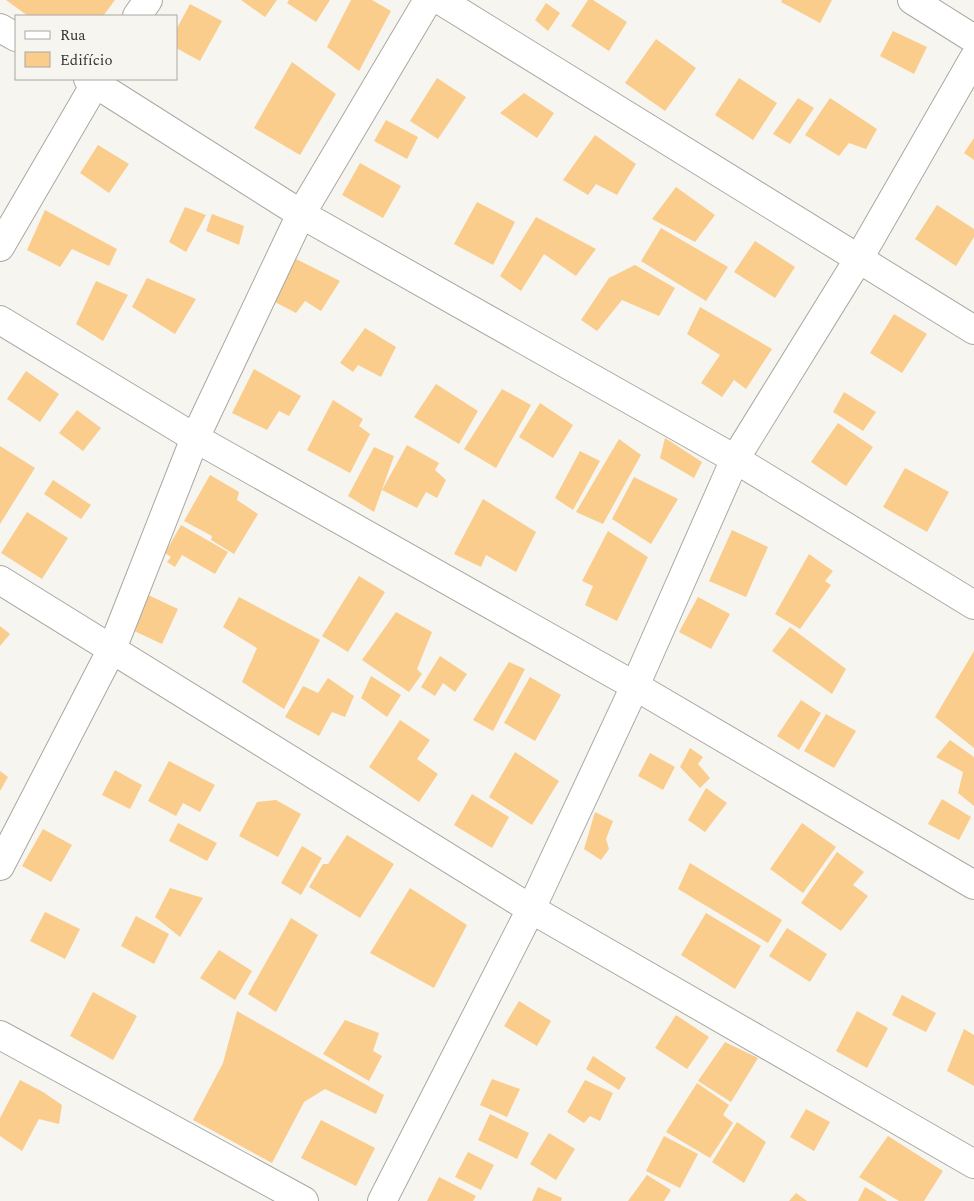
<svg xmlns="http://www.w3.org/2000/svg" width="974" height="1201" font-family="Spectral,serif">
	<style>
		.building { fill: #facd8d }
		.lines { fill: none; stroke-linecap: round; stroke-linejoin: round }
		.street-casing { stroke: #aaa8a2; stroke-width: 30 }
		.street { stroke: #fff; stroke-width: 28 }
	</style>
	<rect width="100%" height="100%" fill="#f7f5ef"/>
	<!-- building -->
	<path class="building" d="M6,0h109l-12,16h-75z
		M241,0h36l-12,17z
		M289,0h41l-14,22 -29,-19z
		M351,0h21l19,11 -32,60 -32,-24z
		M588,0h5l34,22 -18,29 -38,-25z
		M782,0h50l-12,23 -39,-21z
		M546,3l14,10 -12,18 -13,-11z
		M190,4l32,17 -22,40 -24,-13v-18z
		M893,31l34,16 -13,27 -34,-18z
		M656,39l40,29 -31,43 -40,-28z
		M292,62l44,32 -36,61 -46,-27z
		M437,78l29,19 -28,42 -28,-18z
		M739,78l38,25 -24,37 -38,-25z
		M524,93l30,20 -17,25 -37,-25z
		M798,98l16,10 -24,36 -17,-10z
		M830,98l47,31 -11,20 -17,-6 -10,13 -34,-21z
		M386,120l32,17 -11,22 -33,-18z
		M595,135l41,29 -19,31 -21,-11 -8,11 -25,-15z
		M974,138v22l-10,-7z
		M98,145l31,19 -20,29 -29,-20z
		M360,163l41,23 -18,32 -41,-23z
		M676,187l39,28 -20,27 -43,-23z
		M477,202l38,20 -22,43 -39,-21z
		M937,205l37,24v8l-18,29 -41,-27z
		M185,207l21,8 -20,37 -17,-10z
		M45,210l72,39 -8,17 -37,-17 -12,18 -33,-17z
		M212,214l32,12 -5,19 -33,-14z
		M536,217l60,32 -20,27 -32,-22 -23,37 -21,-15z
		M661,228l67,39 -22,34 -65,-40z
		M755,241l40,26 -20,31 -41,-26z
		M292,257l48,24 -19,30 -16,-10 -9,12 -23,-12z
		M635,265l40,23 -16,28 -37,-16 -25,31 -16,-11 28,-42z
		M147,278l49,21 -21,35 -43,-27z
		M96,281l32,14 -25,46 -27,-17z
		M700,307l72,42 -26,40 -12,-9 -12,17 -21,-14 19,-28 -33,-21z
		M894,314l33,20 -25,39 -32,-20z
		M365,328l31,19 -15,30 -23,-12 -5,7 -13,-9z
		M254,369l47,27 -12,20 -10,-5 -12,19 -35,-17z
		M26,371l33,23 -19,28 -33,-23z
		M436,384l42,27 -19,33 -45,-27z
		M502,389l29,16 -35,63 -32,-19z
		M844,392l32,20 -13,19 -30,-19z
		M333,400l30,19 -4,7 11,8 -20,39 -43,-23z
		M540,403l33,22 -20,33 -34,-21z
		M77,410l24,18 -18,23 -24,-18z
		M838,423l35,24 -27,39 -35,-24z
		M665,438l37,24 -8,16 -34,-20z
		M619,439l22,16 -38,69 -27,-12z
		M407,445l32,18 -4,7 11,10 -9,18 -11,-6 -9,16 -35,-18z
		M0,446l35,22 -35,56z
		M374,447l20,9 -20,56 -26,-16z
		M580,451l20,10 -27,49 -18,-12z
		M905,468l44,24 -22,40 -44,-25z
		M210,475l29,17 -2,8 21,14 -24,40 -23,-14 1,-4 -28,-15z
		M634,477l44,22 -27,45 -39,-25z
		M53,480l38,25 -10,14 -37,-25z
		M483,499l53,33 -20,40 -30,-17 -5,12 -27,-13z
		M27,512l41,26 -26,41 -41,-26z
		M181,525l47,27 -13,22 -33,-19 -7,12 -8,-5 4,-5 -6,-4z
		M732,530l36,17 -22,50 -37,-16z
		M608,531l40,26 -31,64 -32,-16 8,-19 -11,-5z
		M809,554l24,17 -8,10 6,4 -31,44 -25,-15z
		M359,576l26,16 -37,60 -26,-16z
		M146,594l32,15 -16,35 -32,-15z
		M239,597l81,43 -36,69 -42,-27 15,-34 -34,-21z
		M698,597l32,17 -19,35 -32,-17z
		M396,612l36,20 -15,37 5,5 -13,18 -47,-32z
		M0,626l10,8 -10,12z
		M790,627l56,42 -14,25 -60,-43z
		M974,651v97l-39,-31z
		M440,656l27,18 -12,18 -12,-9 -8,13 -14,-9z
		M509,662l16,7 -32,62 -20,-11z
		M371,676l30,19 -14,22 -26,-19z
		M530,677l31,18 -26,46 -31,-18z
		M328,678l26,18 -9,21 -13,-5 -13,24 -34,-19 18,-31 15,7z
		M801,700l20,13 -22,37 -22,-14z
		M826,714l30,17 -22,37 -30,-17z
		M400,720l30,20 -13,19 21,15 -19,28 -50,-35z
		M950,740l24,17v49l-16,-13 5,-21 -27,-15z
		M690,748l13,9 -5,7 12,14 -10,10 -20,-21z
		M515,752l44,29 -27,44 -43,-28z
		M650,753l25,14 -12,23 -25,-14z
		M169,761l46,24 -15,27 -17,-9 -7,13 -28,-15z
		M115,770l27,15 -12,24 -28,-14z
		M0,771l8,6 -8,14z
		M706,788l21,15 -22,29 -17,-12z
		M472,794l37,23 -17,31 -38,-23z
		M942,799l29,18 -12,23 -31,-16z
		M276,800l25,14 -23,43 -39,-21 18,-34z
		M595,812l18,9 -7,18 3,10 -8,11 -17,-11z
		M178,823l39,20 -10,18 -38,-20z
		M802,823l34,24 -33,46 -33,-24z
		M43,829l29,16 -21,37 -29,-16z
		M347,835l47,29 -34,54 -51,-31 14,-23h5z
		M302,846l20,12 -21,37 -20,-12z
		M837,852l27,20 -11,13 15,11 -27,35 -40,-28z
		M690,863l92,57 -14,23 -90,-54z
		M170,888l33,10 -23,39 -25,-20z
		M410,888l57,37 -33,63 -64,-35z
		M45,912l35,17 -15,30 -35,-18z
		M706,913l55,33 -26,43 -54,-34z
		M136,916l33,18 -15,30 -33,-18z
		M291,918l27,17 -42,77 -28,-18z
		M787,928l40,26 -17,28 -41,-26z
		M219,950l33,21 -17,29 -35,-22z
		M93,992l44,24 -24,44 -43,-24z
		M902,995l34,18 -10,19 -34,-17z
		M519,1001l32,20 -14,25 -33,-20z
		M237,1011l147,84 -8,19 -51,-25 -21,13 -32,61 -79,-43 30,-57z
		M857,1011l31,17 -21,40 -31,-17z
		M676,1015l33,22 -22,32 -32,-21z
		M345,1020l34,13 -6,18 9,5 -13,25 -46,-27z
		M964,1029l10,6v51l-27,-15z
		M725,1042l33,16 -27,44 -33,-21z
		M593,1056l33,22 -7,12 -33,-21z
		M492,1079l28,10 -13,28 -27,-12z
		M20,1080l23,12 19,13 -3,19 -20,-5 -17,32 -22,-15v-18z
		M585,1080l28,13 -13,28 -10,-5 -6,7 -17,-11z
		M697,1083l32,22 -6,10 10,8 -23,35 -44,-26z
		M806,1109l24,13 -16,29 -24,-14z
		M490,1114l39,19 -12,26 -39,-19z
		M321,1120l54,28 -19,38 -55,-28z
		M737,1122l29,20 -22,41 -32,-21z
		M549,1133l26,16 -19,31 -26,-16z
		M664,1136l34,18 -18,34 -34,-17z
		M888,1136l55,35 -19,30h-25l-40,-24z
		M468,1152l26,13 -13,25 -26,-13z
		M647,1175l24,15 -7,11h-36z
		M439,1177l37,19 -3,5h-46z
		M538,1187l24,11 -1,3h-29z
		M865,1187l15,9 7,5h-29z
		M796,1193l11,8h-18z"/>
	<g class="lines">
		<!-- street casing -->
		<g class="street-casing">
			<path id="street" d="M440,0l534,330
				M912,0l62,39
				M137,16l11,-16
				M0,28l16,9
				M88,79l213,135 434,245 239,146
				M0,247l98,-168
				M0,320l195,118 440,248 339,199
				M0,580l531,329 443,255
				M0,866l112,-217 83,-211 106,-224 127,-214
				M0,1035l304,166
				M382,1201l149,-292 104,-223 100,-227 123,-199 116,-202"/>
		</g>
		<!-- street -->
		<use href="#street" class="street"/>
	</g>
	<!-- legend -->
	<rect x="15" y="15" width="162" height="65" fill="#f7f5ef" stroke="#aaa8a4"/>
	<rect x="25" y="31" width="25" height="8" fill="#ffffff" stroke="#aaa8a4"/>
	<text x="60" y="40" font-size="15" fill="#363533">Rua</text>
	<rect x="25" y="52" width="25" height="15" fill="#facd8d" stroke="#aaa8a4"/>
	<text x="60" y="65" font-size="15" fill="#363533">Edifício</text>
</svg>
